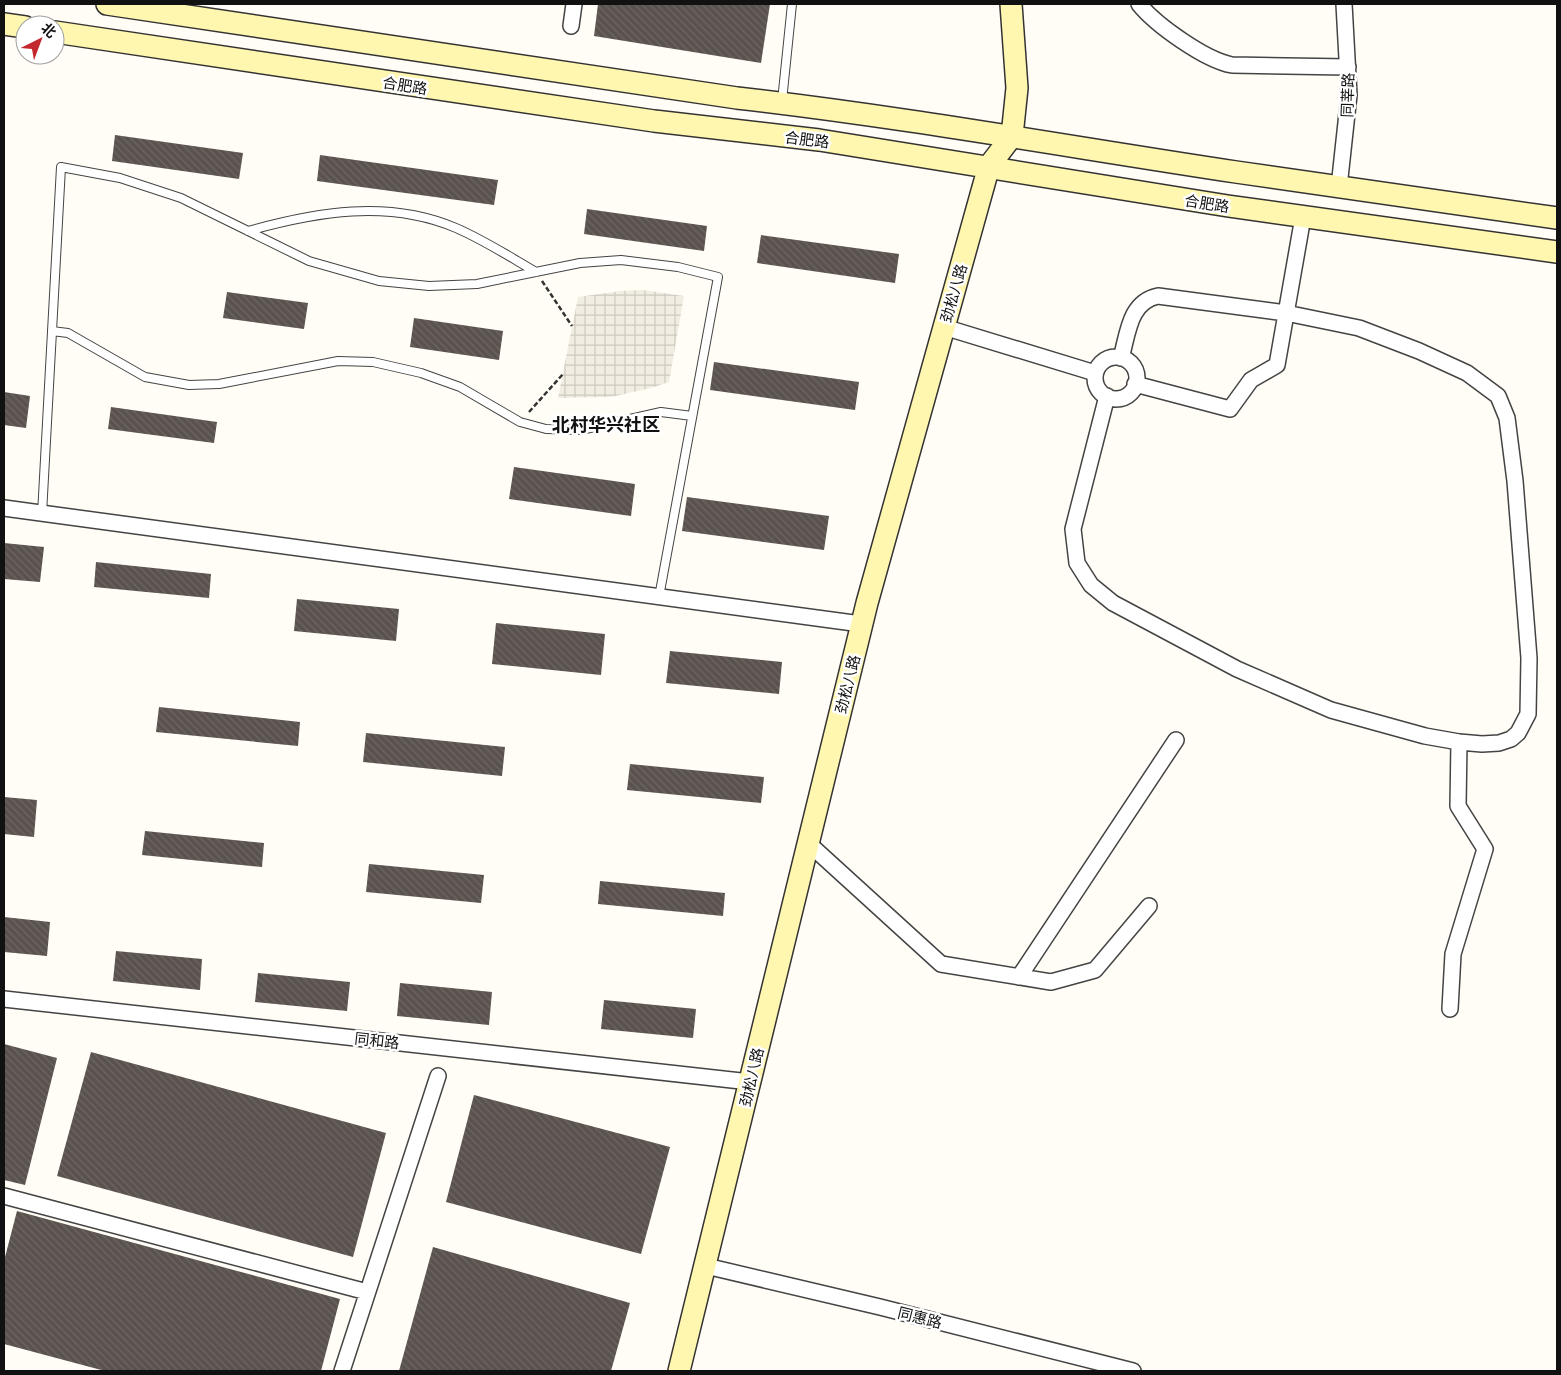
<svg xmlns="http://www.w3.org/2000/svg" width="1561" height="1375" font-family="'Noto Serif','Noto Sans SC',serif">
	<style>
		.plaza { fill: url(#plaza-grid) }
		.building { fill: url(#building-back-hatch) }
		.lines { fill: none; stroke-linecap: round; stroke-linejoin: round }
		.lane-casing { stroke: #444; stroke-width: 10 }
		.street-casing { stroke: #444; stroke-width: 18 }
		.secondary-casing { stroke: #333; stroke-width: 24 }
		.path { stroke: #333; stroke-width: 2.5; stroke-dasharray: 5 2.5; stroke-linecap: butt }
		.lane { stroke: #fff; stroke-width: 8 }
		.street { stroke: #fff; stroke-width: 15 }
		.secondary { stroke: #fff6b0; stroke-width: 21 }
		.labels { text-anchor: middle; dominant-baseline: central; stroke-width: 5; stroke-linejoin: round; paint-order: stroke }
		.street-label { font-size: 15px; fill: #111; stroke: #fff }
		.quarter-label { font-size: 18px; font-weight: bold; fill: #111; stroke: #fff }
	</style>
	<defs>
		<pattern id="plaza-grid" width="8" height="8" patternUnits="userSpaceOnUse" patternTransform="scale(1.25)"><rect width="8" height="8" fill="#f1ede2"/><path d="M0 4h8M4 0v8" fill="none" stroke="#cecac1"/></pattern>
		<pattern id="building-back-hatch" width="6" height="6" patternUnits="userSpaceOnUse" patternTransform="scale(1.25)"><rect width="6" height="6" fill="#5a524d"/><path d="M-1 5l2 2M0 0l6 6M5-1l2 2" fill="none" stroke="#6d6662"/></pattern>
	</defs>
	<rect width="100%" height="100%" fill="#fffdf5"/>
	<!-- plaza -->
	<path class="plaza" d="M643,290l41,6 -15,86 -18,6 -40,9 -53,1 20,-101 42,-6z"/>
	<!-- building -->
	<path class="building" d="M598,4h172l-9,59 -167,-27z
		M115,135l128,18 -4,26 -127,-18z
		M320,155l178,25 -4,25 -177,-24z
		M587,209l120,17 -3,25 -120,-17z
		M761,235l138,19 -4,29 -138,-20z
		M227,292l81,11 -4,26 -81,-11z
		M414,318l89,13 -4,29 -89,-13z
		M714,362l145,20 -4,28 -145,-20z
		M4,392l26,4 -4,32 -22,-3z
		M111,407l106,15 -3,21 -106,-14z
		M514,467l121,17 -4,32 -122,-17z
		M687,497l142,19 -5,34 -142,-19z
		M4,543l40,4 -4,35 -36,-3z
		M96,562l115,12 -2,24 -115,-11z
		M297,599l102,10 -3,32 -102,-10z
		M496,623l109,11 -4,41 -109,-11z
		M670,651l112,11 -3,32 -113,-11z
		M159,707l141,15 -2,24 -142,-14z
		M366,733l139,14 -3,29 -139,-14z
		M630,764l134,13 -3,26 -134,-13z
		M4,797l33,3 -3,37 -30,-3z
		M145,831l119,12 -2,24 -120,-12z
		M369,864l115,11 -3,28 -115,-11z
		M600,881l125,12 -2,23 -125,-12z
		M4,917l46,5 -3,34 -43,-4z
		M116,951l86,8 -2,31 -87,-9z
		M258,973l92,9 -3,29 -92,-9z
		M400,983l92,9 -3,33 -92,-9z
		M604,1000l92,9 -3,29 -92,-9z
		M4,1044l53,14 -32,127 -21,-5z
		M91,1052l295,81 -33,124 -296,-81z
		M474,1095l196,52 -29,107 -195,-52z
		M17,1211l323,88 -19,72h-216l-101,-27v-83z
		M433,1247l197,56 -19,68h-212z"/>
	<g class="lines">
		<!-- lane casing -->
		<g class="lane-casing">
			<path id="lane" d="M782,101l10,-97
				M248,231c68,-19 140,-32 208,-3 28,12 54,29 80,44
				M52,331l16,2 77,44 44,8 30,-1 119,-23 35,1 48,11 39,14 60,35 26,7 35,1 80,-18 31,4
				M42,514l19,-347 59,11 61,20 128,63 70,20 50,5 48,-2 103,-21 41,-3 57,7 40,10 -59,320"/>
		</g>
		<!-- street casing -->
		<g class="street-casing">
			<path id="street" d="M1139,4c17,21 66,56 93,61l116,2
				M571,26l3,-22
				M1339,187l10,-92 -5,-91
				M944,327l151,46
				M1095 378a21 21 0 1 1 42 0a21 21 0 1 1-42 0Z
				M1135,384l95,25 21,-29 26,-15 26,-148
				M1107,396l-34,133 4,34 14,22 22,18 124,66 94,41 94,26 34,6 23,2 17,-1 12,-4 7,-6 10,-19 1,-56 -14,-177 -8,-63 -9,-22 -31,-23 -48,-22 -60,-23 -73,-15 -128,-17c-29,6 -30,38 -37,62
				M4,508l857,116
				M807,842l134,122 110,18 44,-12 54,-64
				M1019,977l157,-237
				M4,999l746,83
				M1450,1009l3,-55 32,-105 -27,-43 1,-64
				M4,1196l363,96
				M706,1266l174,41 253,64
				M342,1371l96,-295"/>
		</g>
		<!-- secondary casing -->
		<g class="secondary-casing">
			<path id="secondary" d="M107,4l630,94c167,19 333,49 499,74 107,16 214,31 321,46
				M4,24l21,3
				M55,32l599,89 165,19 409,66 329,46
				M679,1371l188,-768 122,-437 23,-30 5,-48 -6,-84"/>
		</g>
		<!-- path -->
		<path class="path" d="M542,281l30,45
			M529,412l34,-38"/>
		<!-- lane -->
		<use href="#lane" class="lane"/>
		<!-- street -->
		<use href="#street" class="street"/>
		<!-- secondary -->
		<use href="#secondary" class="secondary"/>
	</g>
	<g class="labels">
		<!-- street labels -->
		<g class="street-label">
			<text transform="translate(405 85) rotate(9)">合肥路</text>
			<text transform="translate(1347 95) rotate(-88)">同莘路</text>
			<text transform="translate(807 139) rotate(7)">合肥路</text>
			<text transform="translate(1207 203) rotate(9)">合肥路</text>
			<text transform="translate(953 293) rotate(-74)">劲松八路</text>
			<text transform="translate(847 684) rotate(-76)">劲松八路</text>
			<text transform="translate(377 1040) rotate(6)">同和路</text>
			<text transform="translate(751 1077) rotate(-77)">劲松八路</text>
			<text transform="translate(920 1317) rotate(14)">同惠路</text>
		</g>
		<!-- quarter labels -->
		<g class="quarter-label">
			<text x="606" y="424">北村华兴社区</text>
		</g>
	</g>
	<!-- border -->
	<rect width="1561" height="1375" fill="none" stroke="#111111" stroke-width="10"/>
	<!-- north arrow -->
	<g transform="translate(40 40) rotate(42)"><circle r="24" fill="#ffffff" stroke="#a0a0a0"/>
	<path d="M0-4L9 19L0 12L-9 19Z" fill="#c4262e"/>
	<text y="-8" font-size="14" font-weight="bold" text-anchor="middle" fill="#111111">北</text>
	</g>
</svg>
